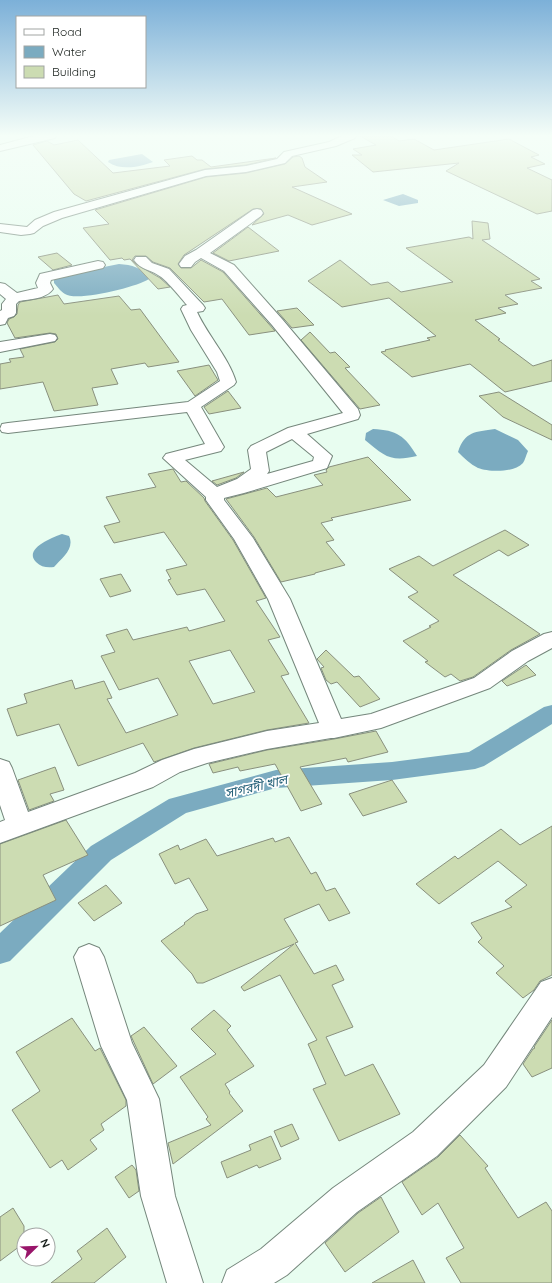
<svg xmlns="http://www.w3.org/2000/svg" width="552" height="1283" font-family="Quicksand,'Noto Sans Bengali',sans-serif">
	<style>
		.water { fill: #7babc0 }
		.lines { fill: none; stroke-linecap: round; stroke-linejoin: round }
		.canal { fill: #7babc0; fill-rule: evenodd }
		.building { fill: #ccdcb2; stroke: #89907e; fill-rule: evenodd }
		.minor-casing { stroke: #75877c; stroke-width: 2 }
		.minor { fill: #fff; fill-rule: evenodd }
		.labels { text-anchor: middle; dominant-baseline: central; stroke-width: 3.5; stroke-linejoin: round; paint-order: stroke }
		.water-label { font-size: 13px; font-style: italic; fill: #235f77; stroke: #fff }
	</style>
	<rect width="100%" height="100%" fill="#e8fdf0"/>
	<!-- water -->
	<path class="water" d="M142,154l11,8c-14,5 -32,9 -45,0l1,-2z
		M403,194l15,6v3l-19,3 -16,-6z
		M119,264c13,1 23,3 30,15 -12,8 -72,23 -84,15 -4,-2 -8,-8 -11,-11v-6z
		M373,429c24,1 32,7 44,27 -26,6 -32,1 -52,-16l1,-7z
		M495,429l23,11 10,11c-2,4 -3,9 -5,12 -9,10 -34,9 -45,5 -8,-4 -14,-10 -20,-16 7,-21 17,-20 37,-23z
		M62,534l7,2c6,13 -7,22 -15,31 -7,1 -13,0 -18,-5 -13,-13 17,-25 26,-28z"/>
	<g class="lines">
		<!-- canal -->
		<path class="canal" d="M552,705v19l-68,42 -9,3 -83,11 -116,8 -90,25 -75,47 -101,101 -10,3v-31l91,-87 78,-47 107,-29 116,-8 77,-10 75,-45z"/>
	</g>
	<!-- building -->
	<path class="building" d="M360,136h31l8,5 15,-2 20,11 75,-11 30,16 -8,2 14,7 -18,4 25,12v31l-15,3 -91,-43 13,-8 -86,9 -21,-17h10l-9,-6 23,-4z
		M78,140l35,33 57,-7 -6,-6 28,-4 5,4h5l9,7 65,-9 -30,7 -41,4 -119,32 -12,-7 -41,-49 14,-4 7,4z
		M299,156l3,2 3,9 22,15 -35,5 60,27 -40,11 -24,-10 -36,10 12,-11 -3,-5h-8l-69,46 -6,9 3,4h10l10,-8 22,12 52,59 -26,4 -27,-36 -18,3 -34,-34 -17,-6 -7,-6h-11l-3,4 4,4 24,14 10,9 -12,2 -28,-30 -6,1 -2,-2 -12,2 -27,-32 26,-4 -14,-14 111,-33 40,-4 39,-9 8,-7z
		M472,221l16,2 2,16 -8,1 58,39 -9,2 11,7 -37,7 13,9 -20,4 8,5 -31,7 25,19 -2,1 35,26 19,-6v21l-47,11 -35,-28 -58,13 -31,-25 5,-1 -1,-1 45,-10 -3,-2 9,-2 -47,-38 -47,9 -34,-26 32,-21 31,25 17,-3 13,10 52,-10 -47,-34 63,-11 4,2z
		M248,227l31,24 -50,10 -16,-8z
		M57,253l15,12 -19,5 -15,-13z
		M58,295l6,9 55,-8 12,14 9,-1 39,53 -31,5 -3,-4 -34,6 7,15 -26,4 6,17 -44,6 -11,-29 -43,7v-25l11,-2 -2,-3 15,-2 -4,-8 35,-7 3,-3 -2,-5 -6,-1 -35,5 -8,-15 2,-4 5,-2 3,-3 1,-9 2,-3z
		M297,308l17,17 -22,3 -15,-17z
		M310,332l20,21 5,-1 15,15 -5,1 35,37 -20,4 -59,-69z
		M209,365l9,15 -23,16 -18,-25z
		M228,391l13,17 -32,6 -5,-7z
		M499,392l53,33v15l-49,-23 -24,-21z
		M368,457l43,43 -80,18 2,2 -12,3 13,17 -8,2 19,23 -30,8v1l-34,8 -27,-45 -28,-38 41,-11 9,9 47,-12 -9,-10 13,-3 -1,-2 3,-3z
		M173,469l8,13 5,-1 18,17 1,3 28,39 33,58 -10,3 24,36 -12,3 21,34 -8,2 28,47 -42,7 -73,18 -40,14 -11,-19 -65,23 -19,-42 -42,12 -10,-27 20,-6 -3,-9 48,-14 3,9 29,-8 8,17 -5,1 19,34 52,-18 -20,-37 -39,12 -18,-34 14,-4 -9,-17 21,-6 6,11 54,-13 2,4 36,-10 -20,-32 -28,6 -9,-15 3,-1 -5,-9 21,-5 -23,-33 -50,11 -10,-17 16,-4 -14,-25 50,-10 -8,-13zM230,650l25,42 -42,12 -24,-43z
		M244,472l-8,6 -19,7 -5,-4z
		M505,530l24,15 -21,11 -9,-6 -46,25 87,59 -29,16 -38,27 -13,4 -9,-7 -6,3 -20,-15 3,-1 -25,-20 28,-14 -2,-1 10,-5 -31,-24 10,-5 -29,-23 30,-13 14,10z
		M121,574l10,17 -21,6 -10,-18z
		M326,650l28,27 5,-1 21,23 -20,8 -23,-25 -6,2 -5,-4 -5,-12 3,-1 -7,-8z
		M526,665l10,10 -29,11 -5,-5z
		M376,731l12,21 -40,10 -2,-4 -46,9 22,37 -21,7 -26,-47 -35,7 -2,-4 -25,6 -4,-9 58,-14 67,-11z
		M55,767l9,23 -14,4 4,7 -25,9 -11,-30z
		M392,780l15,22 -44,14 -14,-22z
		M66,820l22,35 -45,20 13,25 -56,26v-82z
		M552,826v149l-12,6 -6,9 -11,8 -27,-25 8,-7 -26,-24 4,-4 -11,-15 41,-16 -7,-6 22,-16 -29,-24 -59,43 -23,-20 39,-28 3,3 43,-30 19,16z
		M289,837l22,37 5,-2 10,19 9,-3 15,25 -21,8 -10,-17 -35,15 14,23 -3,1 19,31 22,-9 8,15 -12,5 21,42 -27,10 19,39 28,-12 27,50 -61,27 -26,-52 13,-5 -18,-40 9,-4 -37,-65 -36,16 -3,-4 53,-43 -91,39h-6l-5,-9 -31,-33 24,-17 -1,-1 12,-9 12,-4 -19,-32 -14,6 -16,-30 19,-9 2,5 26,-11 11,17 56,-18 2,4z
		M106,885l16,18 -28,18 -16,-18z
		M214,1010l17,16 -4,4 27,36 -29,18 5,8 -1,1 14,18 -70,53 -5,-21 43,-18 -5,-6 2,-2 -28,-40 36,-23 -25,-25z
		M72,1018l23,33 5,-3 26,52v6l-25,18 3,6 -14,10 7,9 -29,21 -6,-10 -12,8 -38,-58 28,-19 -24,-39z
		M552,1020v48l-20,9 -9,-13 10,-15 2,-1 -1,-1z
		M144,1027l33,39 -24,18 -22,-48z
		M292,1124l7,15 -18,8 -7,-16z
		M460,1135l28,31 -3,2 33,50 28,-16 6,9v72h-91l-15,-25 18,-10 -26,-45 -16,12 -20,-33 36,-25z
		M271,1136l10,23 -22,9 -2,-3 -30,13 -6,-16 30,-12 -2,-5z
		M132,1165l4,5 3,21 -10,7 -14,-21z
		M381,1197l18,35 -54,40 -20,-29 33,-30z
		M13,1208l11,18v17l-24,18v-44z
		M107,1228l19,29 -32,26h-43l31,-24 -5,-8z
		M413,1260l12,23h-53z"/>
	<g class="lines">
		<!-- minor casing -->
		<g class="minor-casing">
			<path id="minor" d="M34,136h22l-1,2 -55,13v-6z
				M342,136h14l-1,2 -19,8 -44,10 -7,7 -39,9 -40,4 -144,42 -19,8 -9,7 -4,1 -9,1 -21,-3v-8l27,3 8,-7 19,-8 151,-42 41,-4 31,-7 7,-7 45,-10z
				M257,209l4,1 2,3 -2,3 -51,37 24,12 48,54 76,90 2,6 -2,4 -51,15 25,22 -5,12 -83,25 -20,5v2l29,38 37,61 51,120 30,-5 103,-36 38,-27 32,-17 8,-2v16l-24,13 -38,27 -109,40 -47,10h-3l-64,11 -60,14 -27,9 -27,15 -153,56v-21l5,-2 -5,-15v-46l9,3 3,6 16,44 107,-39 27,-13 32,-11 73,-18 52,-8 -51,-124 -34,-60 -28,-39v-3l-43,-39 3,-4 39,-10 -18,-32 -179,21 -6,-1 -2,-3 2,-5 6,-1 180,-21 32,-21 -3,-9 -26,-42 -10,-21 2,-3 4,-1c-7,-8 -21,-26 -29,-30 -9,-6 -17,-5 -24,-15l2,-3h10l6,6 17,6 34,36 2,3 -2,3 -6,1c11,24 32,46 39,70l-2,3 -33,22 23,40 -3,4 -36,9 32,27 20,-8 14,-10 -3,-19 3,-4 37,-18 55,-15 -71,-88 -48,-54 -23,-13 -6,4 -4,5h-10l-2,-3 6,-8 11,-6 57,-40zM292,439l22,18 -1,4 -46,13 2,-3 -3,-19z
				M98,261l5,1 2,3 -2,3 -52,12 -1,3 3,6c-7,10 -23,10 -34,12l-3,3v9l-2,3 -6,2 -3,6 -5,1v-14l2,-1v-6l4,-5 -6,-5v-11l5,1 12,9 21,-5 -2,-5 4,-9z
				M50,334l5,1 2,3 -2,3 -55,11v-10z
				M89,944l10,4 5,9 28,86 27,56 16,97 28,87h-36l-26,-87 -14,-96 -26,-54 -27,-89 5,-9z
				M552,978v39l-46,70 -69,69 -80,56 -70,63 -13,8h-52l5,-13 34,-21 72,-61 80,-56 71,-67 57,-83z"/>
		</g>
		<!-- minor -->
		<use href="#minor" class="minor"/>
	</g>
	<!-- sky -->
	<linearGradient id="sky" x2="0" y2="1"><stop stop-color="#7cb0d8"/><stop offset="0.43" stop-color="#f5fef8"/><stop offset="1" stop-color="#f5fef8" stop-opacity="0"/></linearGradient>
	<rect width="552" height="316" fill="url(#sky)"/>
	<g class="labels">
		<!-- water labels -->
		<g class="water-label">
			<text transform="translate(256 786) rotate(-13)">সাগরদী খাল</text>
		</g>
	</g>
	<!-- legend -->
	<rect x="16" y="16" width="130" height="72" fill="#ffffff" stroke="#a2a5a3"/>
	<rect x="24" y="29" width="20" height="6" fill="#ffffff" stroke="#a2a5a3"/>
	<text x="52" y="36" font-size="12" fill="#171e1a">Road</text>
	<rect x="24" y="46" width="20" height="12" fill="#7babc0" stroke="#a2a5a3"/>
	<text x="52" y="56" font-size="12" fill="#171e1a">Water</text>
	<rect x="24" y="66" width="20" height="12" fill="#ccdcb2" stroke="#a2a5a3"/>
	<text x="52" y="76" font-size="12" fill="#171e1a">Building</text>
	<!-- north arrow -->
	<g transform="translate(36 1247) rotate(67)"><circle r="19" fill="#ffffff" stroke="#a2a5a3"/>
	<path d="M0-3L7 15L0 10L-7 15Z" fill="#99156a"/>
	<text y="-6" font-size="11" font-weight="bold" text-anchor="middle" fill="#171e1a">N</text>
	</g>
</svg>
